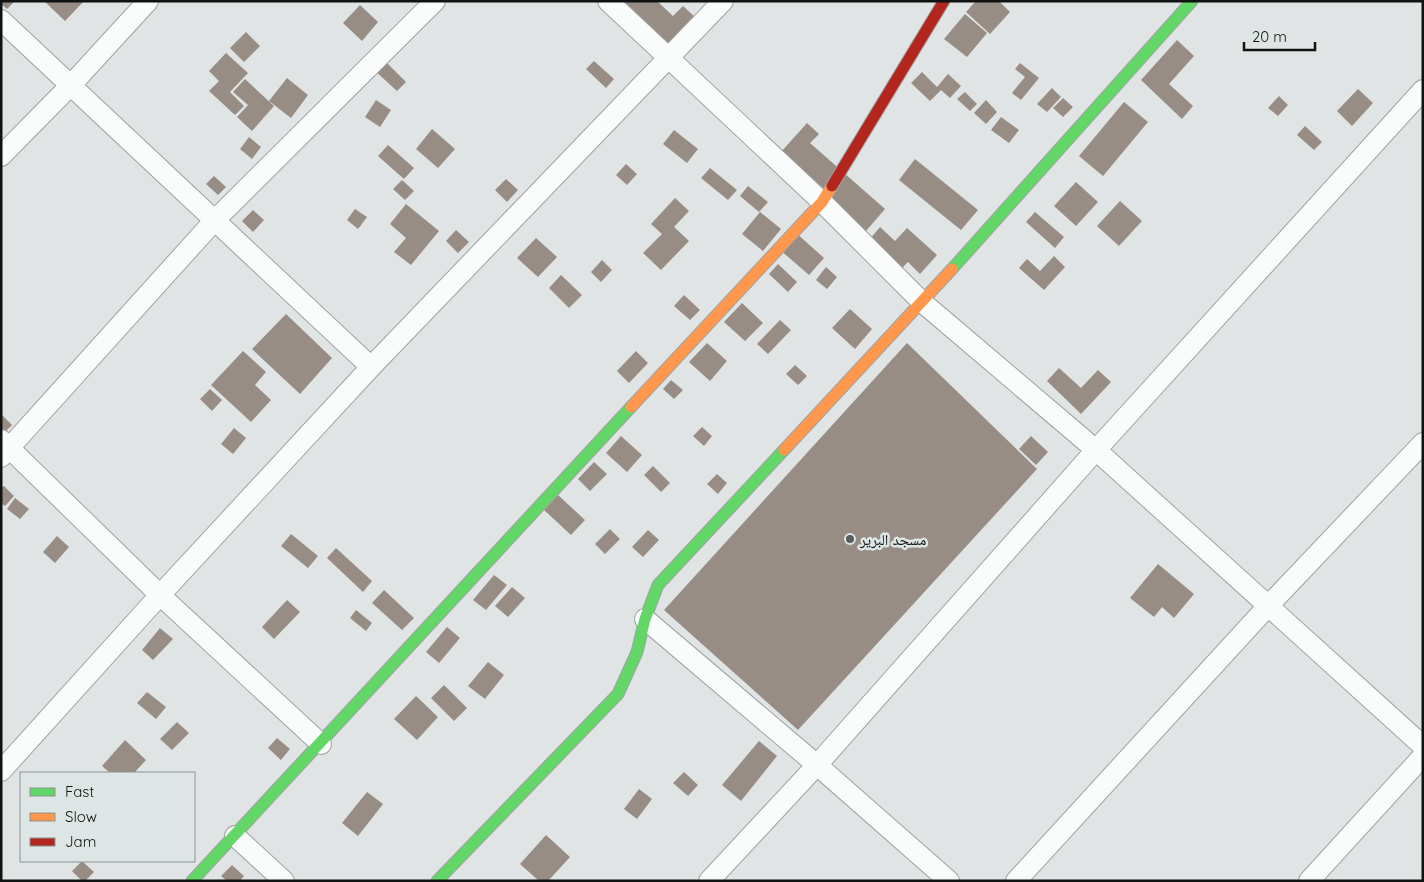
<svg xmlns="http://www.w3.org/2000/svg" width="1424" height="882" font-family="Quicksand,'Noto Naskh Arabic',sans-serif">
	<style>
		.building { fill: #978d85 }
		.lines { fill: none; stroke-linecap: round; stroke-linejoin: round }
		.street-casing { stroke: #9fa3a2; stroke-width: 22 }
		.fast-casing { stroke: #9fa3a2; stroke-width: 13 }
		.slow-casing { stroke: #9fa3a2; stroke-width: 13 }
		.jam-casing { stroke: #9fa3a2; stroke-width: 13 }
		.street { stroke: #fafbfb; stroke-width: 20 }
		.fast { stroke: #63d668; stroke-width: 11 }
		.slow { stroke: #ff974d; stroke-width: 11 }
		.jam { stroke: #b3261e; stroke-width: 11 }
		.poi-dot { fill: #595c5c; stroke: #dee6e5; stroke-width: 2 }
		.labels { text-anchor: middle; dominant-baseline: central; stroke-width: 5; stroke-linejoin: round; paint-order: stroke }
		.poi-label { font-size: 15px; fill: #101312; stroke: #dee6e5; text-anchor: start }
	</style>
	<rect width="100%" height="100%" fill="#e0e4e4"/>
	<!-- building -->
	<path class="building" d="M1,1h14l-8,8 -6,-5z
		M44,1h40l-19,20z
		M619,1h38l16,15 10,-10 13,12 -28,30z
		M976,1h23l11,11 -20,22 -24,-22z
		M360,5l18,17 -16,19 -19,-18z
		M965,14l22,19 -20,24 -23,-18z
		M246,32l14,14 -16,16 -14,-14z
		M1177,40l17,16 -25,28 24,22 -11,13 -41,-39z
		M226,53l22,20 -18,19 14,14 -9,9 -26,-24 10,-10 -10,-10z
		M383,59l23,23 -9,9 -24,-22z
		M594,61l20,18 -8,9 -20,-19z
		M1020,63l19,15 -18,22 -9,-7 13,-16 -10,-8z
		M922,72l15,15 11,-13 13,12 -11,12 -9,-8 -11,11 -19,-18z
		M287,78l21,17 -17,23 -22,-17z
		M245,79l29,27 -22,25 -15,-14 11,-12 -15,-13z
		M1052,88l9,9 -14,15 -10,-8z
		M1358,89l15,14 -21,23 -15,-15z
		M965,92l12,12 -7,7 -13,-12z
		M1279,96l9,9 -10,11 -10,-8z
		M1063,98l10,9 -10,10 -10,-9z
		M376,100l15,10 -11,17 -15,-10z
		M986,100l11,12 -11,12 -12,-11z
		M1124,102l24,20 -45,54 -24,-20z
		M1001,117l18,13 -10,13 -18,-13z
		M807,123l12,11 -9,9 75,66 -19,22 -85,-79z
		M1305,126l17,16 -8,8 -17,-15z
		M432,129l23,20 -17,19 -22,-19z
		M674,130l24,19 -11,14 -24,-19z
		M249,137l12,10 -9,12 -12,-10z
		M388,145l26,23 -10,11 -26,-23z
		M915,159l63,51 -17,20 -62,-50z
		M626,164l11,10 -10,11 -11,-10z
		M710,168l27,22 -9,10 -27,-22z
		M214,176l12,11 -8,8 -12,-11z
		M506,179l12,11 -11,12 -12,-12z
		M402,180l12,11 -9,9 -12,-11z
		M1076,182l22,20 -22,24 -22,-20z
		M748,186l20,16 -9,10 -19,-16z
		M675,198l14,13 -15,16 15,14 -28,29 -18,-17 19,-19 -11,-10z
		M1120,201l22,20 -23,25 -22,-20z
		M406,204l33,27 -28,34 -17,-13 12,-14 -16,-14z
		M355,209l12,8 -9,12 -11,-9z
		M253,210l11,10 -11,12 -11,-11z
		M760,212l21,17 -18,22 -21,-17z
		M1035,212l29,25 -9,11 -29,-26z
		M880,227l15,14 12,-13 30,27 -17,19 -12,-12 -6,6 -32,-29z
		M456,230l13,12 -11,11 -12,-12z
		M795,232l29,26 -15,17 -30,-26z
		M536,238l21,19 -19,20 -21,-19z
		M1054,256l11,11 -21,23 -25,-22 8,-9 13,12z
		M602,260l10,10 -11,12 -10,-10z
		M778,264l19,18 -9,10 -19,-18z
		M826,267l11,10 -10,12 -11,-9z
		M561,275l21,20 -13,13 -20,-20z
		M684,295l16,15 -10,10 -16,-14z
		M742,303l21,20 -18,18 -21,-19z
		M850,309l22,20 -17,20 -23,-21z
		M286,314l46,44 -32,36 -48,-45z
		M780,320l11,10 -23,24 -11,-10z
		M707,343l20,18 -17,20 -21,-19z
		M907,343l130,126 -239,261 -134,-120z
		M243,351l23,21 -11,13 16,15 -20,22 -40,-37z
		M636,351l12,12 -19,20 -12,-12z
		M795,365l12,11 -9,9 -12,-11z
		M1059,368l22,20 17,-18 13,12 -30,32 -34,-33z
		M671,380l12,10 -9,9 -11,-10z
		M210,389l12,11 -10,11 -12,-12z
		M1,414l11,11 -11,11z
		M702,427l10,9 -8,10 -11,-10z
		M234,428l12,10 -13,16 -12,-10z
		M621,436l21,19 -15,17 -21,-19z
		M1031,436l17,16 -12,13 -17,-16z
		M594,462l13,12 -17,17 -12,-12z
		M653,466l17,17 -9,9 -17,-17z
		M717,474l10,9 -9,11 -11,-10z
		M4,486l10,10 -9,10 -4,-3v-15z
		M558,495l27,25 -14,15 -27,-25z
		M15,498l14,11 -9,10 -13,-10z
		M610,529l10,10 -15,15 -10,-10z
		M648,530l11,10 -16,17 -11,-10z
		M291,534l27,22 -10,12 -27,-22z
		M57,536l12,11 -14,16 -12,-11z
		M336,548l36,33 -9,11 -36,-34z
		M1158,564l36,30 -20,24 -12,-11 -8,10 -24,-19z
		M494,575l13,10 -21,25 -13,-10z
		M512,587l13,11 -17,19 -13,-11z
		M384,590l30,28 -12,12 -30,-27z
		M287,600l13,12 -26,27 -12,-12z
		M356,610l16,13 -6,8 -16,-13z
		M447,627l13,11 -21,25 -13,-11z
		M160,628l13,11 -20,21 -11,-10z
		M488,662l16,13 -19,24 -17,-13z
		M444,685l23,23 -13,13 -23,-23z
		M147,692l19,15 -10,12 -19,-16z
		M416,696l22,21 -21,23 -23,-21z
		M177,722l12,11 -17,17 -12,-11z
		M277,738l13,11 -9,11 -13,-12z
		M125,740l21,20 -12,13h-24l-8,-7z
		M759,741l18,15 -36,45 -19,-16z
		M684,772l14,13 -10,11 -15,-13z
		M639,789l13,10 -15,20 -13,-10z
		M367,792l16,12 -25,32 -16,-13z
		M546,835l24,22 -22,24h-9l-19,-17z
		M82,861l12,11 -9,9h-3l-10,-10z
		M232,865l12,11 -4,5h-13l-6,-5z"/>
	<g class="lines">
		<!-- street casing -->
		<g class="street-casing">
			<path id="street" d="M608,1l214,201 100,100 174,148 327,296
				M1,20l370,347
				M1,156l70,-71 77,-84
				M1,440l159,155 161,149
				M1,457l213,-236 221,-220
				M645,619l172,146 132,116
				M1,771l159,-176 211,-228 352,-366
				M235,836l49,45
				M709,881l108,-116 279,-315 327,-360
				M1016,881l252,-275 155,-163
				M1309,881l114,-125"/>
		</g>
		<!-- fast casing -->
		<g class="fast-casing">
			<path id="fast" d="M952,269l240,-268
				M192,881l439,-474
				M437,881l181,-187 19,-42 8,-33 13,-34 126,-135"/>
		</g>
		<!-- slow casing -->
		<g class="slow-casing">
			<path id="slow" d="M631,407l191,-205 10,-16
				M784,450l168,-181"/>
		</g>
		<!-- jam casing -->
		<g class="jam-casing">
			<path id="jam" d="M832,186l112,-185"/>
		</g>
		<!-- street -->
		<use href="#street" class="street"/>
		<!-- fast -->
		<use href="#fast" class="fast"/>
		<!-- slow -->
		<use href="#slow" class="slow"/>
		<!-- jam -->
		<use href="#jam" class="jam"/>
	</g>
	<!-- markers -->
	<circle class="poi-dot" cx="850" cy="539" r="5"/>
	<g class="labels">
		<!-- poi labels -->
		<g class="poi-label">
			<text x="860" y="539">مسجد البرير</text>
		</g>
	</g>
	<!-- border -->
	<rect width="1424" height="882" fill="none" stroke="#101312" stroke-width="5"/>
	<!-- legend -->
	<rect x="20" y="772" width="175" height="90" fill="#dee6e5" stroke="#8c9291"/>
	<rect x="30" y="788" width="25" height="8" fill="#63d668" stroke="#8c9291"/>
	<text x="65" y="797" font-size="15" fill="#101312">Fast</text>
	<rect x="30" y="813" width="25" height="8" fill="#ff974d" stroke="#8c9291"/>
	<text x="65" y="822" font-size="15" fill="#101312">Slow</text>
	<rect x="30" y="838" width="25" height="8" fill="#b3261e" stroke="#8c9291"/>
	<text x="65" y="847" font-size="15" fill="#101312">Jam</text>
	<!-- scale -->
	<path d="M1244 42v8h71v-8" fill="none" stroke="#101312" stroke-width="2.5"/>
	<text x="1252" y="42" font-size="15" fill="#101312" stroke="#dee6e5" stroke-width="4" paint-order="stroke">20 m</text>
</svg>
